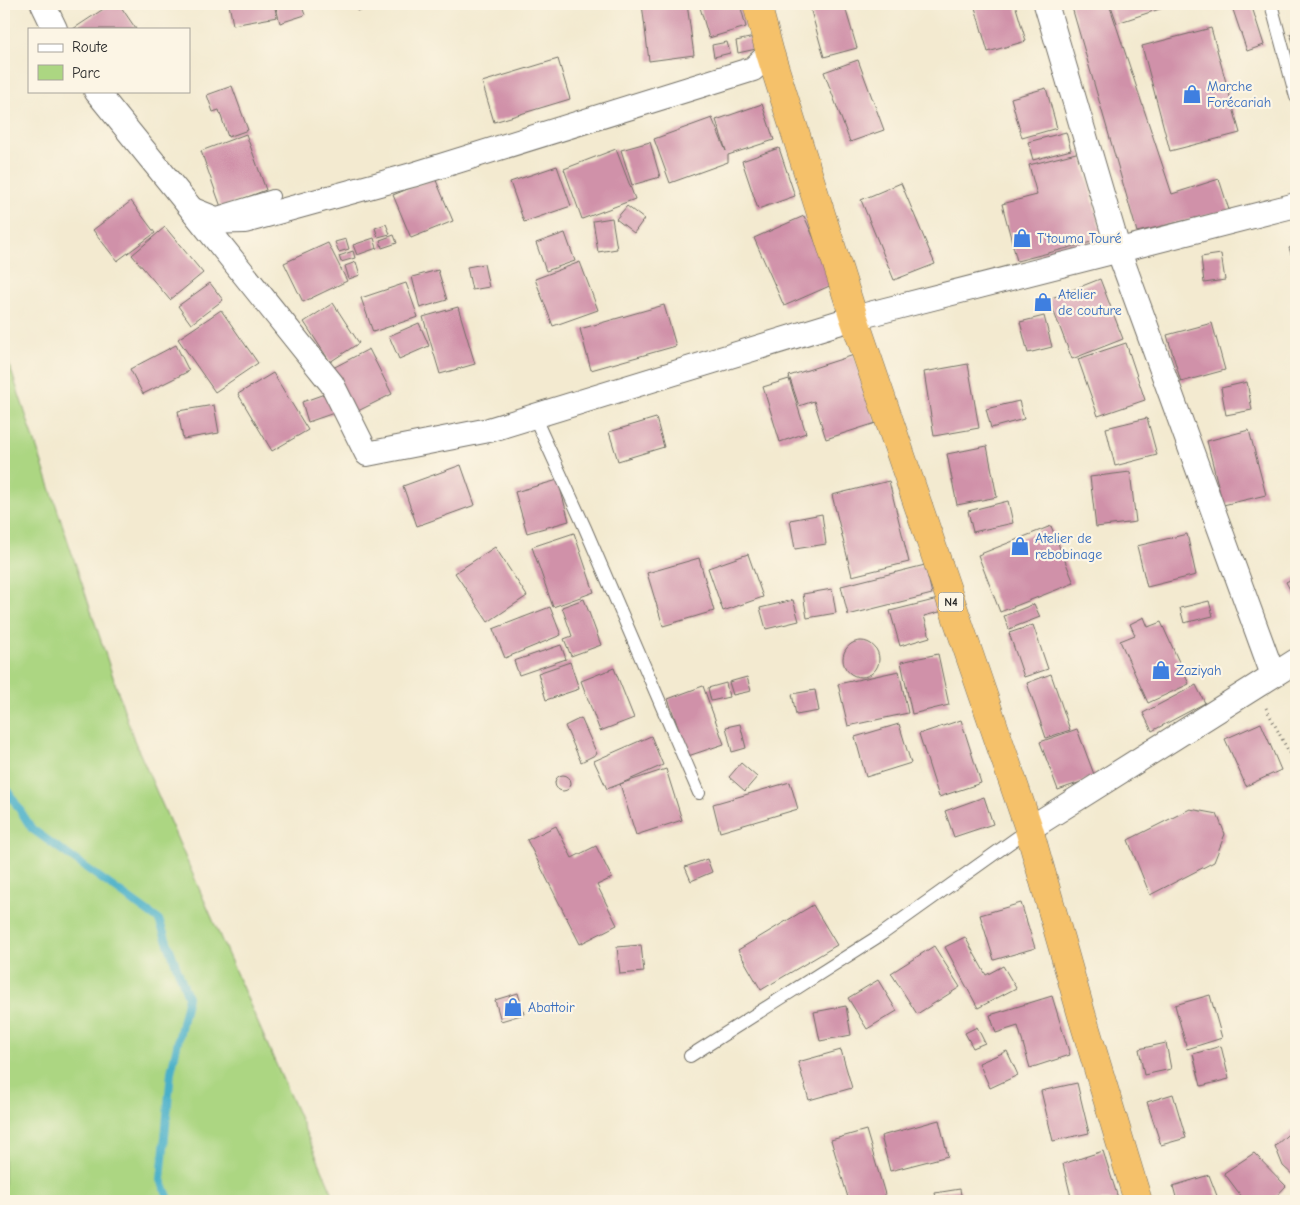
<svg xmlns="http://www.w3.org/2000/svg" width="1300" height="1205" font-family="'Comic Neue',sans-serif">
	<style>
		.green { fill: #acd682; stroke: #6c8056 }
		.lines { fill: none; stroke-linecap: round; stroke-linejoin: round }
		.stream { stroke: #4ab0c9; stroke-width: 8 }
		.building { fill: #d091a9 }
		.lane-casing { stroke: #716e65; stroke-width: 14 }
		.street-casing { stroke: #716e65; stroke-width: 26 }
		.highway-casing { stroke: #716e65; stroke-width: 29 }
		.path { stroke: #716e65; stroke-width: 3; stroke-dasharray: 1 4; stroke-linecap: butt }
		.lane { stroke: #fff; stroke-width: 12 }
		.street { stroke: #fff; stroke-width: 24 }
		.highway { stroke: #f5c16b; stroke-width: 28 }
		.labels { text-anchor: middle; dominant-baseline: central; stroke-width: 4.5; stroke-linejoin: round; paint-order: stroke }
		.shield { fill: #fcf5e5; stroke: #6a6863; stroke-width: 1 }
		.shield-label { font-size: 12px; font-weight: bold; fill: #2b2b2b }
		.shop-label { font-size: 14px; fill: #366cbe; stroke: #fcf5e5; text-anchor: start }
	</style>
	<rect width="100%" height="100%" fill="#fcf5e5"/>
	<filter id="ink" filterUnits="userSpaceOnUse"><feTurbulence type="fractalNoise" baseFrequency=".02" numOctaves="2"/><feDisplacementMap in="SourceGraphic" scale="10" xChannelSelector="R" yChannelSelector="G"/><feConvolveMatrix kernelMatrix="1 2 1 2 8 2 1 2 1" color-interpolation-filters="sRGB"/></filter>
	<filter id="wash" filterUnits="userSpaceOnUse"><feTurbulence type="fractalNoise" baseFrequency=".0096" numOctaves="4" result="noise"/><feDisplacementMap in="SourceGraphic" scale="20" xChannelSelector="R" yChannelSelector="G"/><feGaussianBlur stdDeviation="1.12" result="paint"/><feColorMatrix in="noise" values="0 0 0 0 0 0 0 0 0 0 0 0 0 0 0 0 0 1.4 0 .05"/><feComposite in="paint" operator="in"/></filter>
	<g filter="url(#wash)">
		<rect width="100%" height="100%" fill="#f3ead0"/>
		<!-- green -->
		<path class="green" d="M4,349l130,391 202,461h-332z"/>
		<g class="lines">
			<!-- stream -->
			<path class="stream" d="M4,785l28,44 127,91 29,77 -17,75 -10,108 9,21"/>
		</g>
		<g id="blocks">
			<!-- building -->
			<path class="building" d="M111,4h8l17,25h-63z
				M229,4h45l3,13 -44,8z
				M275,4h26l4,11 -25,8z
				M356,4h24l-23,7z
				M642,4h45l7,51 -45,6z
				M699,4h41l6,23 -37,11z
				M809,4h35l13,44 -33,9z
				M974,4h41l11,37 -38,11z
				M1071,4h38l63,190 47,-15 10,31 -92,22z
				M1117,4h58l-58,19 -6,-17z
				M1231,4h20l13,41 -17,6z
				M1211,28l29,105 -70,18 -28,-105z
				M1296,32v18l-6,-16z
				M754,37l2,12 -18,4 -2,-12z
				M727,42l3,11 -16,4 -2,-12z
				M558,59l12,40 -76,23 -12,-40z
				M858,60l26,70 -34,12 -26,-70z
				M232,86l16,44 -20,7 -9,-27 -6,2 -6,-17z
				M1046,88l11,40 -35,10 -11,-40z
				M762,104l12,36 -46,15v7l-58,21 -16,-44 58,-21 14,33 -10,-31z
				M1066,132l5,18 -38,10 -5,-18z
				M246,134l20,56 -45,17 -20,-56z
				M650,142l10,35 -28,8 -11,-35z
				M779,148l16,48 -37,13 -16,-48z
				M616,149l19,50 -53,20 -18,-50z
				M1080,152l23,87 -86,22 -15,-57 35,-9 -8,-30z
				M557,166l14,40 -47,16 -14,-40z
				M435,178l18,43 -42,17 -18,-43z
				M901,183l34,81 -41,16 -33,-80z
				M131,201l24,32 -38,28 -24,-31z
				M627,206l17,13 -10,14 -18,-14z
				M804,216l30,68 -50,22 -30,-68z
				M612,218l5,31 -19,3 -5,-31z
				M386,224l4,10 -12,3 -3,-9z
				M165,227l38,46 -33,27 -38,-45z
				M565,233l10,28 -29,10 -10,-28z
				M394,235l3,8 -15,5 -2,-8z
				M374,238l3,10 -20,7 -4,-10z
				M346,239l3,10 -10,3 -4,-10z
				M328,243l19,38 -44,21 -19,-39z
				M1296,245v22l-7,-19z
				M353,251l2,7 -14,4 -2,-6z
				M1221,254l4,26 -21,3 -3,-26z
				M356,262l4,13 -11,4 -4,-13z
				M580,262l18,48 -45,16 -18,-47z
				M484,264l5,23 -17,3 -5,-23z
				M438,270l9,30 -27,8 -8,-31z
				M1100,279l23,60 -51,20 -23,-60z
				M210,283l13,17 -32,24 -13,-18z
				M406,283l12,34 -45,15 -12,-34z
				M333,303l26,40 -29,19 -26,-40z
				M664,305l12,41 -85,24 -11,-41z
				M458,307l17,57 -35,10 -17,-57z
				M221,310l37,53 -43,29 -37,-53z
				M1044,316l8,31 -24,6 -8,-31z
				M419,323l10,23 -30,13 -10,-23z
				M1212,323l13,47 -44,12 -14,-47z
				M1126,343l19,57 -47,16 -20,-57z
				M176,345l13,26 -46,23 -13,-25z
				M369,349l23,45 -38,19 -23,-44z
				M854,355l22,68 -50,16 -12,-38 -15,5 -10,-30z
				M968,364l11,64 -45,8 -10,-64z
				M273,373l35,57 -36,21 -34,-57z
				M789,379l17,54 -26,9 -17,-55z
				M1247,382l5,28 -26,5 -5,-27z
				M330,392l7,20 -29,10 -6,-20z
				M1019,401l5,18 -33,9 -5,-19z
				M214,405l5,28 -36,6 -5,-28z
				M656,418l8,29 -46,14 -9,-29z
				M1147,418l10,37 -42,11 -9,-38z
				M1249,430l17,65 -43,10 -16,-64z
				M987,446l10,51 -40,8 -10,-51z
				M461,465l14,40 -58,21 -14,-40z
				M1130,472l6,50 -40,5 -6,-50z
				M558,480l11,41 -42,12 -12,-41z
				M889,481l20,81 -57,14 -20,-81z
				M1008,501l5,22 -40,9 -5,-21z
				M822,514l4,30 -31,5 -5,-29z
				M1051,526l23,57 -74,29 -22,-57z
				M574,533l20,59 -41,15 -21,-60z
				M1187,534l9,41 -49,12 -10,-41z
				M495,547l32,49 -39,26 -33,-49z
				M748,554l15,43 -40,14 -15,-43z
				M699,558l15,53 -51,15 -16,-53z
				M925,565l7,29 -84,21 -7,-29z
				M1296,577v24l-10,-19z
				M832,589l4,24 -29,5 -4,-24z
				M584,599l17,46 -30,11 -7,-17 8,-3 -10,-29z
				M938,599l5,12 -19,5 6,21 -30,9 -10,-35z
				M793,600l6,21 -33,8 -6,-21z
				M1209,601l4,15 -29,7 -4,-15z
				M1034,604l6,13 -31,12 -5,-13z
				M550,607l11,28 -56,23 -12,-29z
				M1144,617l4,10 13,-5 28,62 -41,19 -28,-62 15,-6 -5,-11z
				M1033,625l15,44 -24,8 -15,-44z
				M843 659a18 18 0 1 1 36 0a18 18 0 1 1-36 0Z
				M561,645l5,14 -47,16 -5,-14z
				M938,654l11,51 -37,9 -11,-52z
				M570,662l9,27 -33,11 -8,-27z
				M614,668l20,50 -34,13 -19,-50z
				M899,671l9,42 -60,13 -10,-42z
				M1051,674l19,56 -24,8 -19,-55z
				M747,677l4,14 -18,4 -4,-13z
				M726,683l3,14 -18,4 -3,-13z
				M1196,685l9,18 -53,28 -9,-18z
				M703,686l21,58 -36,12 -20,-57z
				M815,690l4,21 -23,4 -4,-21z
				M581,718l16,36 -16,8 -16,-36z
				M961,720l20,63 -42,14 -20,-63z
				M1261,723l20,47 -35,16 -21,-47z
				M740,724l6,24 -14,4 -6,-25z
				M899,724l12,39 -45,14 -11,-40z
				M1077,729l18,48 -37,13 -18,-48z
				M651,736l12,29 -43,19 46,-15 16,51 -46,15 -16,-51 -13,5 -13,-28z
				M741,763l16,14 -12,14 -16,-14z
				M555 783a8 8 0 1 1 16 0a8 8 0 1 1-16 0Z
				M790,782l8,27 -78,23 -7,-28z
				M984,797l9,27 -39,13 -9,-26z
				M1190,809l27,5 8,20 -11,28 -64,33 -22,-55z
				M556,826l16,32 24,-12 16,32 -15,7 20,40 -37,19 -53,-104z
				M707,859l5,13 -21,9 -6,-14z
				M1021,903l14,45 -41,12 -14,-45z
				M813,905l24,40 -76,45 -23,-40z
				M965,937l21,38 17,-9 13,22 -38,20 -33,-61z
				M641,945l3,27 -24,2 -3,-27z
				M934,946l26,41 -43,27 -26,-41z
				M878,980l19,31 -30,18 -19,-31z
				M518,993l6,21 -23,7 -6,-21z
				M1210,995l12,43 -35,11 -12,-44z
				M1052,996l18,59 -40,13 -12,-42 -22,7 -6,-18z
				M846,1006l5,29 -31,6 -6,-29z
				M977,1027l8,16 -12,5 -8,-15z
				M1166,1043l5,26 -27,6 -5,-26z
				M1221,1046l8,33 -28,7 -8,-32z
				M841,1050l11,38 -43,12 -11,-38z
				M1007,1051l11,24 -28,13 -11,-25z
				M1077,1083l12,50 -36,8 -12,-50z
				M1173,1094l13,44 -25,7 -14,-43z
				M939,1120l9,36 -58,15 -9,-35z
				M1296,1127v51l-13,-12 -8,-20z
				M866,1130l21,71h-38l-18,-61z
				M1103,1151l16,50h-47l-9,-37z
				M1254,1153l32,33 -14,15h-27l-21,-28z
				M1209,1175l10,26h-42l-4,-15z
				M960,1189l2,12h-25l-2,-8z"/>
		</g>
	</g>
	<g filter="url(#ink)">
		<use href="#blocks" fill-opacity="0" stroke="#716e65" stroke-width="1"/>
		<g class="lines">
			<!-- lane casing -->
			<g class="lane-casing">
				<path id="lane" d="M1271,4l25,93
					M192,203l25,10 56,-17
					M534,416l51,112 114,265
					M690,1056l192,-122 147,-105"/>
			</g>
			<!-- street casing -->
			<g class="street-casing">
				<path id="street" d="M43,4l12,25
					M1046,4l73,248 154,423
					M96,91l106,131 43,-1 167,-46 341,-106 17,-16
					M202,222l130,162 35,70 122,-24 365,-112 442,-113
					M1029,829l267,-168"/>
			</g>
			<!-- highway casing -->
			<g class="highway-casing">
				<path id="highway" d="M757,4l13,49 84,265 175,511 53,187 56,185"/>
			</g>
			<!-- path -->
			<path class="path" d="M1266,708l30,58"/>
			<!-- lane -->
			<use href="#lane" class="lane"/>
			<!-- street -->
			<use href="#street" class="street"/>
			<!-- highway -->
			<use href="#highway" class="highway"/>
		</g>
	</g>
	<!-- icons -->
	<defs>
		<g id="shop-bare" transform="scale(1.5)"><path d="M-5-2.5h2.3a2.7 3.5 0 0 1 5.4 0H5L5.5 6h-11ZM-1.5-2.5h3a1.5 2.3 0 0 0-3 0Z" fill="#3f7fe0" stroke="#fcf5e5" stroke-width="2.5" paint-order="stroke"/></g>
	</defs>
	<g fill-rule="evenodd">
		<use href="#shop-bare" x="1192" y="94"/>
		<use href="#shop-bare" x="1022" y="238"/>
		<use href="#shop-bare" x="1043" y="302"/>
		<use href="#shop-bare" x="1020" y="546"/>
		<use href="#shop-bare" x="1161" y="670"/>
		<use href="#shop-bare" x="513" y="1007"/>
	</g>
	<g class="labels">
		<!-- shield labels -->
		<rect class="shield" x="938.5" y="592.5" width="25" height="19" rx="4"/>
		<g class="shield-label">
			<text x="951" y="602">N4</text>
		</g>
		<!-- shop labels -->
		<g class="shop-label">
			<text x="1207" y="86">Marche<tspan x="1207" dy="16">Forécariah</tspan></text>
			<text x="1037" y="238">T'touma Touré</text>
			<text x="1058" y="294">Atelier<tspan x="1058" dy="16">de couture</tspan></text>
			<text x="1035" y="538">Atelier de<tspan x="1035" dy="16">rebobinage</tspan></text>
			<text x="1176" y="670">Zaziyah</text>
			<text x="528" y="1007">Abattoir</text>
		</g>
	</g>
	<!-- margin -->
	<rect width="1300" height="1205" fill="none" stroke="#fcf5e5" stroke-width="20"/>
	<!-- legend -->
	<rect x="28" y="28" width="162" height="65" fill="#fcf5e5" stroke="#a8a49b"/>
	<rect x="38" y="44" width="25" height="8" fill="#ffffff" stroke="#a8a49b"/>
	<text x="72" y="52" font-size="15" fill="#2b2b2b">Route</text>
	<rect x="38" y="65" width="25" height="15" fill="#acd682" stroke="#a8a49b"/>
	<text x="72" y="78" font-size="15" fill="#2b2b2b">Parc</text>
</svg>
